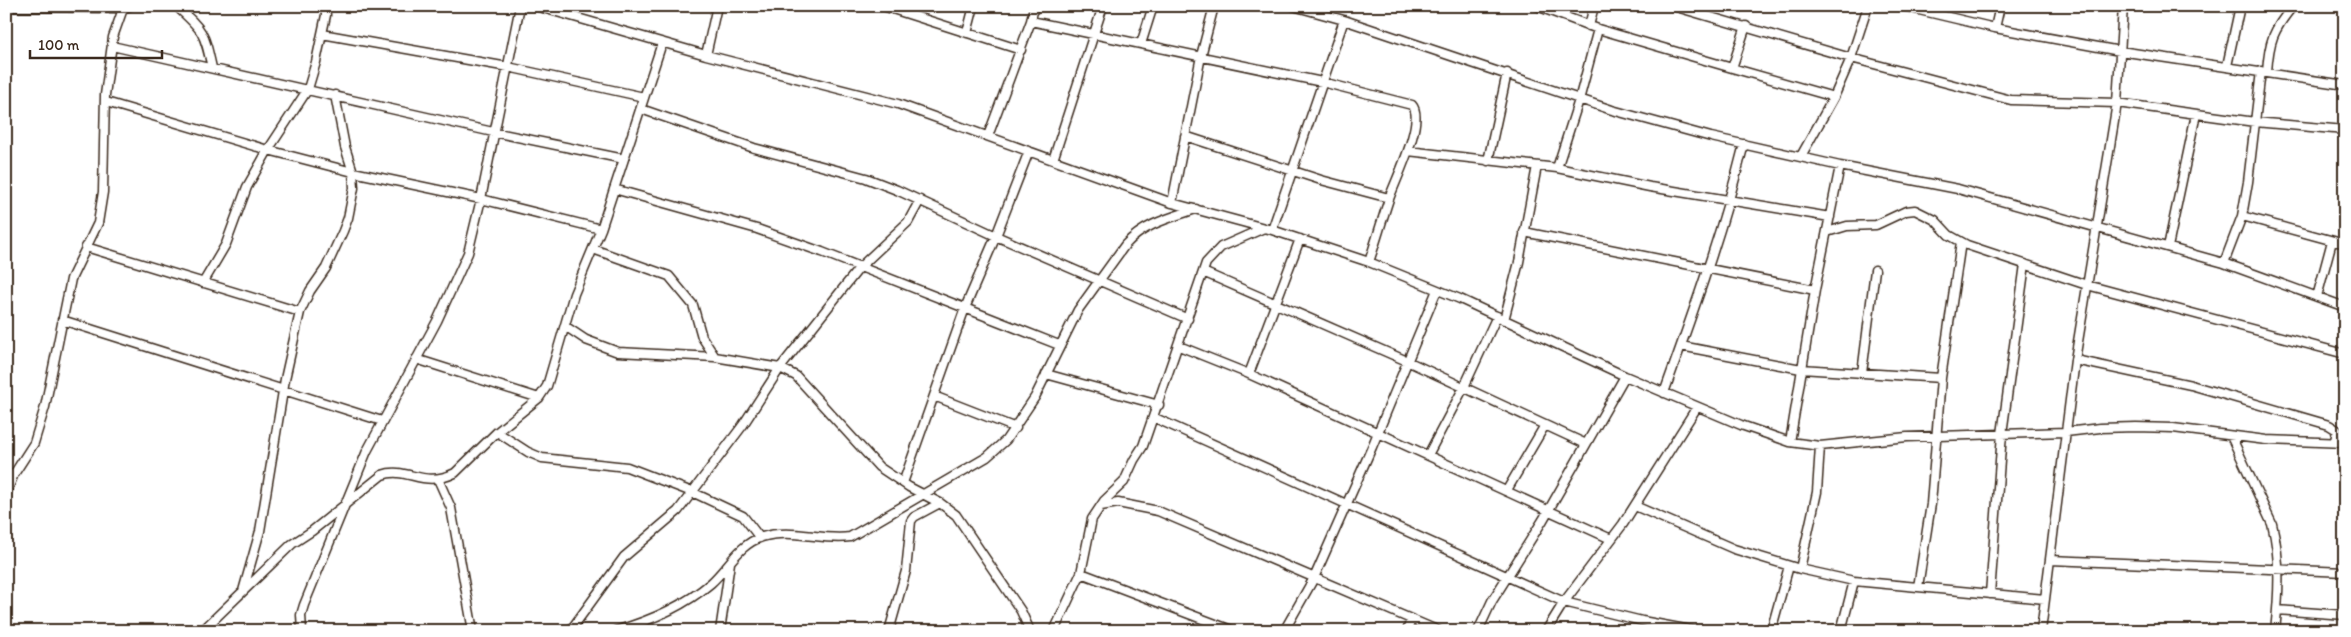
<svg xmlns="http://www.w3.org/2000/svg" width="2351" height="637" font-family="Itim,sans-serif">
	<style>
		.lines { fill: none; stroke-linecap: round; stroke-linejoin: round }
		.minor-casing { stroke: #3b2a1e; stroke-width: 11 }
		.minor { stroke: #fff; stroke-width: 8 }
	</style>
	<rect width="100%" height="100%" fill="#fff"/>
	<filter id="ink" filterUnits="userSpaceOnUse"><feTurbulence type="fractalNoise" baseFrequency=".02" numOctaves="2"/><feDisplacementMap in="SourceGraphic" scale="10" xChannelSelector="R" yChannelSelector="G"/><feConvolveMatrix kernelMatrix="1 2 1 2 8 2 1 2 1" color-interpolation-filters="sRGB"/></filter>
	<g filter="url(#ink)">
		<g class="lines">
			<!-- minor casing -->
			<g class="minor-casing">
				<path id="minor" d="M176,6c28,25 28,26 36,62
					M536,6l170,49 192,49 274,99 100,27 97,32 91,37 165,77 116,49 49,17 30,4 87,-9 159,-5 34,-4 36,-1 37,1 93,12 79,3
					M883,6l138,44
					M1293,6l51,14 268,90 99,27 129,29 118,23 266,74 121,44
					M1537,6l61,23 134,39
					M1673,6l178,52 160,42 106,3 138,19 90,8
					M1902,6l93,22 125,23 225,34
					M6,7l117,1 7,-2
					M1031,21l291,61 90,23c14,15 -17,76 -23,94 -7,21 -13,42 -20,63
					M1589,26l5,-20
					M1746,26l-14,42 102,29
					M1995,28l5,-22
					M967,33l7,-27
					M322,34l186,33 136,30
					M1141,44l12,-38
					M112,46l381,86 131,27
					M706,55l11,-49
					M2227,66l13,-60
					M2267,72c2,-31 6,-42 26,-66
					M106,102l162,48 85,22 128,27 120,30
					M641,109l113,39 112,30 31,12 99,46 192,83
					M988,136l43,-115 3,-15
					M1185,136l136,44 68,18
					M1408,151l149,17 93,19 180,30
					M1801,156l33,-59 17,-39 17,-52
					M1053,160l50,-154
					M1488,161l19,-88
					M1557,168l22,-68 19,-71
					M614,189l143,40 65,23 237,93
					M1172,203l29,-147 13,-50
					M2242,216l103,28
					M1272,230l72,-210
					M1524,232l291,58
					M1827,232l20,-6 29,-1 30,-14 9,-1 20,10 14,15 18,10 120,40 258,69
					M86,247l214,65
					M2168,247l28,-133
					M593,249l76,27 24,29 9,32 13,20
					M2224,263l18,-47 6,-34 13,-111
					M1203,272l204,89 179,83
					M203,283l23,-39 21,-57 21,-37 40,-61 8,-27 10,-47 -1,-9
					M2317,297l15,-56
					M62,320l320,101
					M1504,320l15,-58 18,-96
					M565,326l21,14 32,12 97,5 65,11 16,8 83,91 30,20 31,16 16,12 65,96 9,20
					M1179,346l70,28 362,165
					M1681,346l120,23 140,9
					M416,359l123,39
					M2075,360l116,25 138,40 8,5 -2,11
					M1862,373l13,-103
					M1046,374l113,31
					M1249,374l51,-135
					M1664,393c30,-83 59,-164 80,-249
					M934,396l82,32
					M1155,418l409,184 78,19 54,10
					M497,432l31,20 14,6 85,9 65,25 51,24 17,22
					M2231,436l41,88c9,36 7,70 3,107
					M1790,442l25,-152 25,-124
					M1428,455l36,-68 33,-71
					M438,479l13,29 22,123
					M903,483l62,-175 31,-72 33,-85
					M1507,490l38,-65
					M6,494l8,-20 20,-31 11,-36 26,-128 27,-56 5,-31 2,-97 8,-58 11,-31
					M1101,506l17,-3 40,8 281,120
					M1635,506l99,43 66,20 54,12 191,18
					M2050,560l295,12
					M1800,569l17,-77 3,-46
					M1081,573l153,58
					M1918,587l13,-83 10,-126 20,-136
					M243,591l17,-60 25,-152 15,-67 10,-21 16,-23 17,-37 5,-13 6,-30 -1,-16 -8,-25 -10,-52
					M1990,594l12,-160 23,-170
					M2277,610l68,5
					M202,631l90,-87 20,-13 70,-56c26,-9 40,14 73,-2l42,-41 42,-34 8,-12 27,-92 27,-65 61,-186
					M302,631l-1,-16 3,-10 63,-154 70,-130 31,-68 13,-54 39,-193
					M570,631l54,-74 54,-46 65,-86 37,-57 80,-101 48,-45 12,-22
					M615,631c35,-10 68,-24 96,-48 17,-15 28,-39 51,-46 29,-9 59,4 88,0l137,-80 19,-17 29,-43 43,-87 47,-65c19,-21 44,-27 71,-36
					M720,631l10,-68
					M889,631l17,-60 5,-50 3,-4 26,-14
					M1054,631l27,-58 11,-54 12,-18 20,-19 10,-22 9,-14 63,-183 15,-16 43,-19
					M1284,631l30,-53 58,-131 65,-157
					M1407,631l4,-12
					M1478,631l14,-30 51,-81 82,-144
					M1546,631l18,-29 59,-78 74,-117
					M1771,631l18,-65
					M1841,631l13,-50
					M2041,631l34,-271 42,-257 6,-97"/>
			</g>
			<!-- minor -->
			<use href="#minor" class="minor"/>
		</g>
	</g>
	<!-- margin -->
	<rect width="2351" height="637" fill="none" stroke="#fff" stroke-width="25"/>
	<rect x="12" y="12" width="2326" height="612" fill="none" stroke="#3b2a1e" stroke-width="2" filter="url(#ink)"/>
	<!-- scale -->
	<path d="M30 50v8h132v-8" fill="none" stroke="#3b2a1e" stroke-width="2.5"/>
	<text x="38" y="50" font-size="15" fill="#3b2a1e" stroke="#ffffff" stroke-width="4" paint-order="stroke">100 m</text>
</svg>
